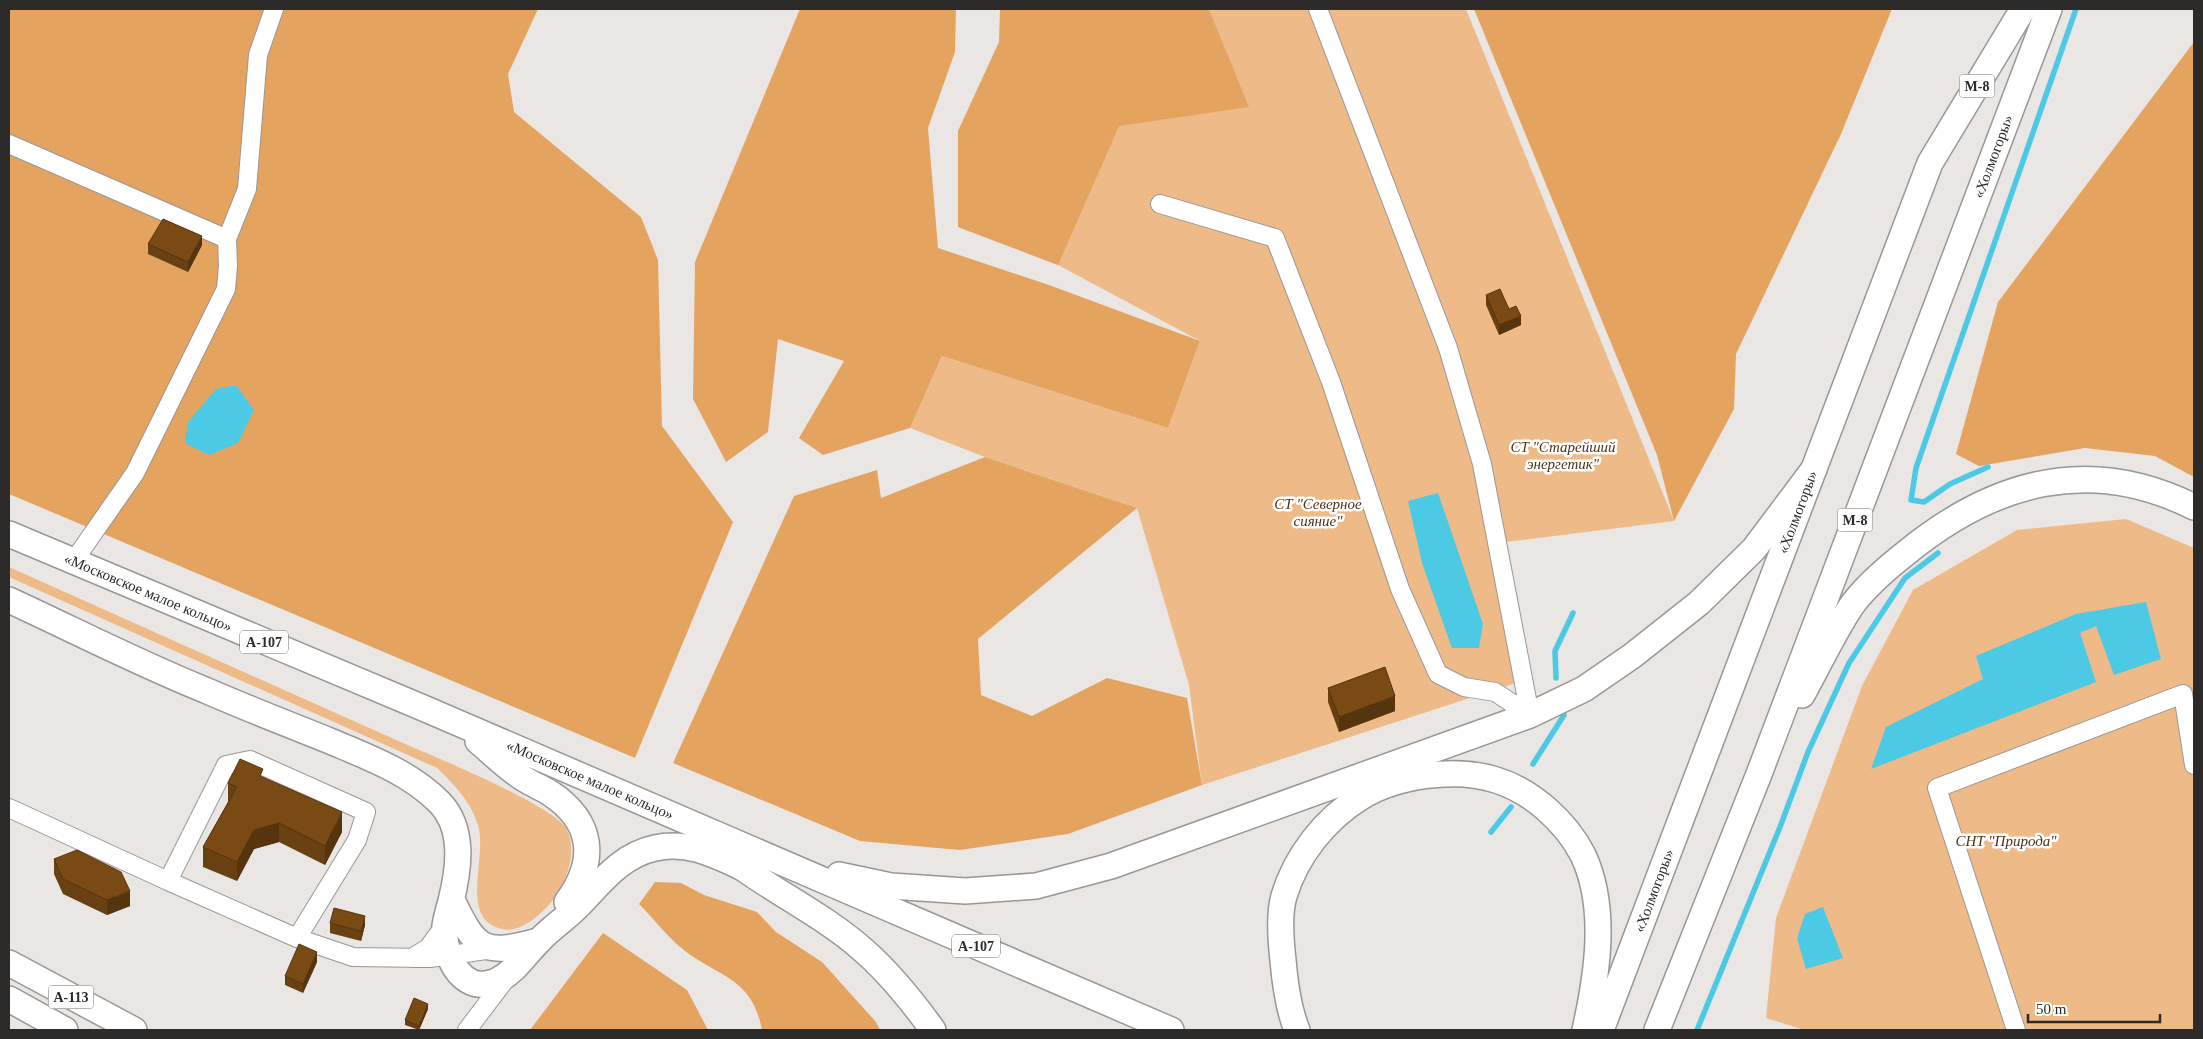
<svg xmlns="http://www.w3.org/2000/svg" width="2203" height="1039" font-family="Georgia,serif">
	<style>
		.green { fill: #eeba87 }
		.forest { fill: #e5a360 }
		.water { fill: #4cc9e4 }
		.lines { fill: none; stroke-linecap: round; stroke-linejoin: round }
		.stream { stroke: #4cc9e4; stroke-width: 5.5 }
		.minor-casing { stroke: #999795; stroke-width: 20 }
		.highway-casing { stroke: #999795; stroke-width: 28 }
		.minor { stroke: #fff; stroke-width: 18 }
		.highway { stroke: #fff; stroke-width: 25 }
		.wall { fill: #684011 }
		.shaded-wall { fill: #55340e }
		.building { fill: #794a14; stroke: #55340e }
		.labels { text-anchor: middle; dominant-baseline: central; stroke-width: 5; stroke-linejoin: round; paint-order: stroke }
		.shield { fill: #fff; stroke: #6b6b6a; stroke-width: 1 }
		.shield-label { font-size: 14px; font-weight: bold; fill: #2c2b2a }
		.street-label { font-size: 15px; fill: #2c2b2a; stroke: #fff }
		.park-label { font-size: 15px; font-style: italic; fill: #4e3216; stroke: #fff }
	</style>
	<rect width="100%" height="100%" fill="#e9e6e4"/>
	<!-- green -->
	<path class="green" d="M1209,9h257l208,512 -177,22 19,140 -314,102 -13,-100 -52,-177 -152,-51 -75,-29 32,-72 226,72 32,-87 -142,-76 -100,-38v-96l43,-38 247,13z
		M2126,519l68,29v482h-389l-39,-12 10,-100 86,-232 51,-96 104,-60z
		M9,567c131,59 262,117 394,176 32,14 147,61 163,85 14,24 -2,61 -19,79 -11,11 -28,26 -45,22 -44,-10 -14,-70 -24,-104 -8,-25 -23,-39 -41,-57l-428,-191z"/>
	<!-- forest -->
	<path class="forest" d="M9,9h529l-30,65 6,38 127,105 17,43 4,166 71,96 -98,236 -626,-264z
		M800,9h156l-1,43 -27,76 10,120 111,37 151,56 -32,87 -226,-72 -32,72 -87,27 -24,-17 45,-77 -66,-22 -10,93 -42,30 -33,-63 2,-137z
		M1000,9h209l40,98 -130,19 -61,139 -100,-38v-96l41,-89z
		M1474,9h418l-51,125 -105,220 -2,55 -60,112 -17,-66z
		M2194,42v435l-39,-21 -70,-8 -106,18 -23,-12 42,-152z
		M985,457l152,51 -159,131 3,56 51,21 75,-38 80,20 15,87 -134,49 -108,16 -100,-9 -187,-78 121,-267 83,-26 4,28z
		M655,882l26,1 23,12 53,17 19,20 46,30 54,60 4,8h-118c-10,-52 -41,-52 -77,-79 -17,-13 -31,-32 -46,-47z
		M603,933l84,57 21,40h-178z"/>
	<!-- water -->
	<path class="water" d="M236,385l18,25 -16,33 -29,12 -24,-12 3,-21 28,-33z
		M1438,493l45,131 -4,24h-27l-30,-85 -14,-62z
		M2146,602l15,57 -47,16 -18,-49 -16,7 16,49 -225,87 15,-42 97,-48 -7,-23 100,-42z
		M1823,907l20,51 -37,11 -9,-31 8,-24z"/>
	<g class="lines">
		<!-- stream -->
		<path class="stream" d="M1988,467l-38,17 -26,18 -13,-2 5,-32 160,-459
			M1556,678l-1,-27 18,-38
			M1533,764l31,-49
			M1491,832l20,-25
			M1697,1030l83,-203 28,-75 41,-89 56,-85 33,-25"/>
		<!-- minor casing -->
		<g class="minor-casing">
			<path id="minor" d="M1318,9l130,339 34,116 48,251
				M9,144l218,95
				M1160,204l115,34 56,144 69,207 38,85 26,13 31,5 35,23
				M73,562l62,-89 91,-184 2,-23 -1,-27 20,-50 11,-134 16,-46
				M9,808l159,73
				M297,938l60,-98 9,-28 -116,-52 -24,5 -58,116 129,57 56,19 77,1 63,-9 3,2
				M412,958l16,-10 17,-23
				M467,1030l41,-54
				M2016,1030l-79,-242 246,-94 11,71"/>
		</g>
		<!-- highway casing -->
		<g class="highway-casing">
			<g id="highway">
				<path id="s1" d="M9,534l419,176 743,320"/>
				<path d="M9,600c65,30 129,63 196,90 41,18 83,34 125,51 38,16 79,31 109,61 26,26 20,67 12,99 -2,8 -5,17 -6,25 -2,19 7,47 26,56 8,4 21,2 29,-3 16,-9 26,-25 39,-38 10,-11 23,-20 34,-30 25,-24 45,-55 82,-63 32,-7 58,6 86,19"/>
				<path d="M1802,695c16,-29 30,-59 48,-87 14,-21 37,-40 56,-55 88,-72 184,-98 288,-46"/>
				<path d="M478,741c15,13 31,29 48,39 8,5 16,8 24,13 44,29 47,68 17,109"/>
				<path d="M729,858c43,33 93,56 133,91 28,24 50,52 71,81"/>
				<path d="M839,875l52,11 74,5 71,-5 75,-20 419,-151 54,-26 48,-33 67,-53 55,-54 60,-80"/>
				<path d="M452,900c24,50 31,56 86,41"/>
				<path d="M9,963l125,67"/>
				<path d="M9,999l56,31"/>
				<path d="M1297,1030c-9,-22 -12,-46 -14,-70 -2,-17 -4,-47 1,-64 12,-40 41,-77 77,-99 36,-22 95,-30 135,-17 36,11 70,42 87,75 25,53 14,121 2,175"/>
				<path id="s2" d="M1601,1030l329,-867 93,-154"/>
				<path id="s3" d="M1657,1030l102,-256 290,-765"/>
			</g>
		</g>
		<!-- minor -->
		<use href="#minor" class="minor"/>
		<!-- highway -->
		<use href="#highway" class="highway"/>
	</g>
	<!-- wall -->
	<path class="wall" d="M148,244l54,1 -14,27 -40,-18z
		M1486,295l23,14 12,16 -22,10 -13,-30z
		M1328,688l67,23 -56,21 -11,-30z
		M263,777l79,55 -17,33 -46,-23 -25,7 -17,32 -34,-14v-20l25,-45v-19z
		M54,859l76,47 -23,9 -44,-21 -9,-20z
		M330,923l35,2 -4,16 -31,-8z
		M317,962l-14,31 -18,-8v-9z
		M428,1009l-9,21 -14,-5v-5z"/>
	<!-- shaded-wall -->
	<path class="shaded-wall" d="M202,236v9l-14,27v-10z
		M1521,316v9l-22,10v-10z
		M1395,696v15l-56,21v-15z
		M342,812v20l-17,33v-19z
		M279,823v19l-25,7 -17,32v-19l17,-32z
		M130,891v15l-23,9v-15z
		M365,916v9l-4,16v-10z
		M317,952v10l-14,31v-9z
		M428,1004v5l-9,21v-4z"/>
	<!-- building -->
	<path class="building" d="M163,219l39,17 -14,26 -40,-18z
		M1500,289l9,20 7,-3 5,10 -22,9 -13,-30z
		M1385,667l10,29 -56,21 -11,-29z
		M240,759l23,10 -3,7 82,36 -17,34 -46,-23 -25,7 -17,32 -34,-15 34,-60 -9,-4z
		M77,850l44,22 9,19 -23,9 -44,-21 -9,-20z
		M334,908l31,8 -4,15 -31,-8z
		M299,944l18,8 -14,32 -18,-8z
		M414,998l14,6 -9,22 -14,-6z"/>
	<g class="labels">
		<!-- shield labels -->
		<g class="shield">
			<rect x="1959.5" y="74.5" width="35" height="23" rx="4"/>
			<rect x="1837.5" y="508.5" width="35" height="23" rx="4"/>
			<rect x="240" y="630.5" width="48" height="23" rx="4"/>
			<rect x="952" y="934.5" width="48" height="23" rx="4"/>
			<rect x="48.5" y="985.5" width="45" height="23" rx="4"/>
		</g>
		<g class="shield-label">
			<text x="1977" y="86">М-8</text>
			<text x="1855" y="520">М-8</text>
			<text x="264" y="642">А-107</text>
			<text x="976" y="946">А-107</text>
			<text x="71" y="997">А-113</text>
		</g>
		<!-- street labels -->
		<g class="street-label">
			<text stroke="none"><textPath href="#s3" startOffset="936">«Холмогоры»</textPath></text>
			<text stroke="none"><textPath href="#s2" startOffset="554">«Холмогоры»</textPath></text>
			<text stroke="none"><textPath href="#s1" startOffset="151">«Московское малое кольцо»</textPath></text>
			<text stroke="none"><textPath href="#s1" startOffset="631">«Московское малое кольцо»</textPath></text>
			<text stroke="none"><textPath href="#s2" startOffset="149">«Холмогоры»</textPath></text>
		</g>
		<!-- park labels -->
		<g class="park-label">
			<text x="1563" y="447">СТ "Старейший<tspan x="1563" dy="17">энергетик"</tspan></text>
			<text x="1318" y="504">СТ "Северное<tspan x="1318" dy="17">сияние"</tspan></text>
			<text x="2006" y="841">СНТ "Природа"</text>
		</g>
	</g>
	<!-- border -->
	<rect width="2203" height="1039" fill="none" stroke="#2c2b2a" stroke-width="20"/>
	<!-- scale -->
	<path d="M2028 1014v8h132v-8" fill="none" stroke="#2c2b2a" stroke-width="2.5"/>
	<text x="2036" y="1014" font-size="15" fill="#2c2b2a" stroke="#ffffff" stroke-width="4" paint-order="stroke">50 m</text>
</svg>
